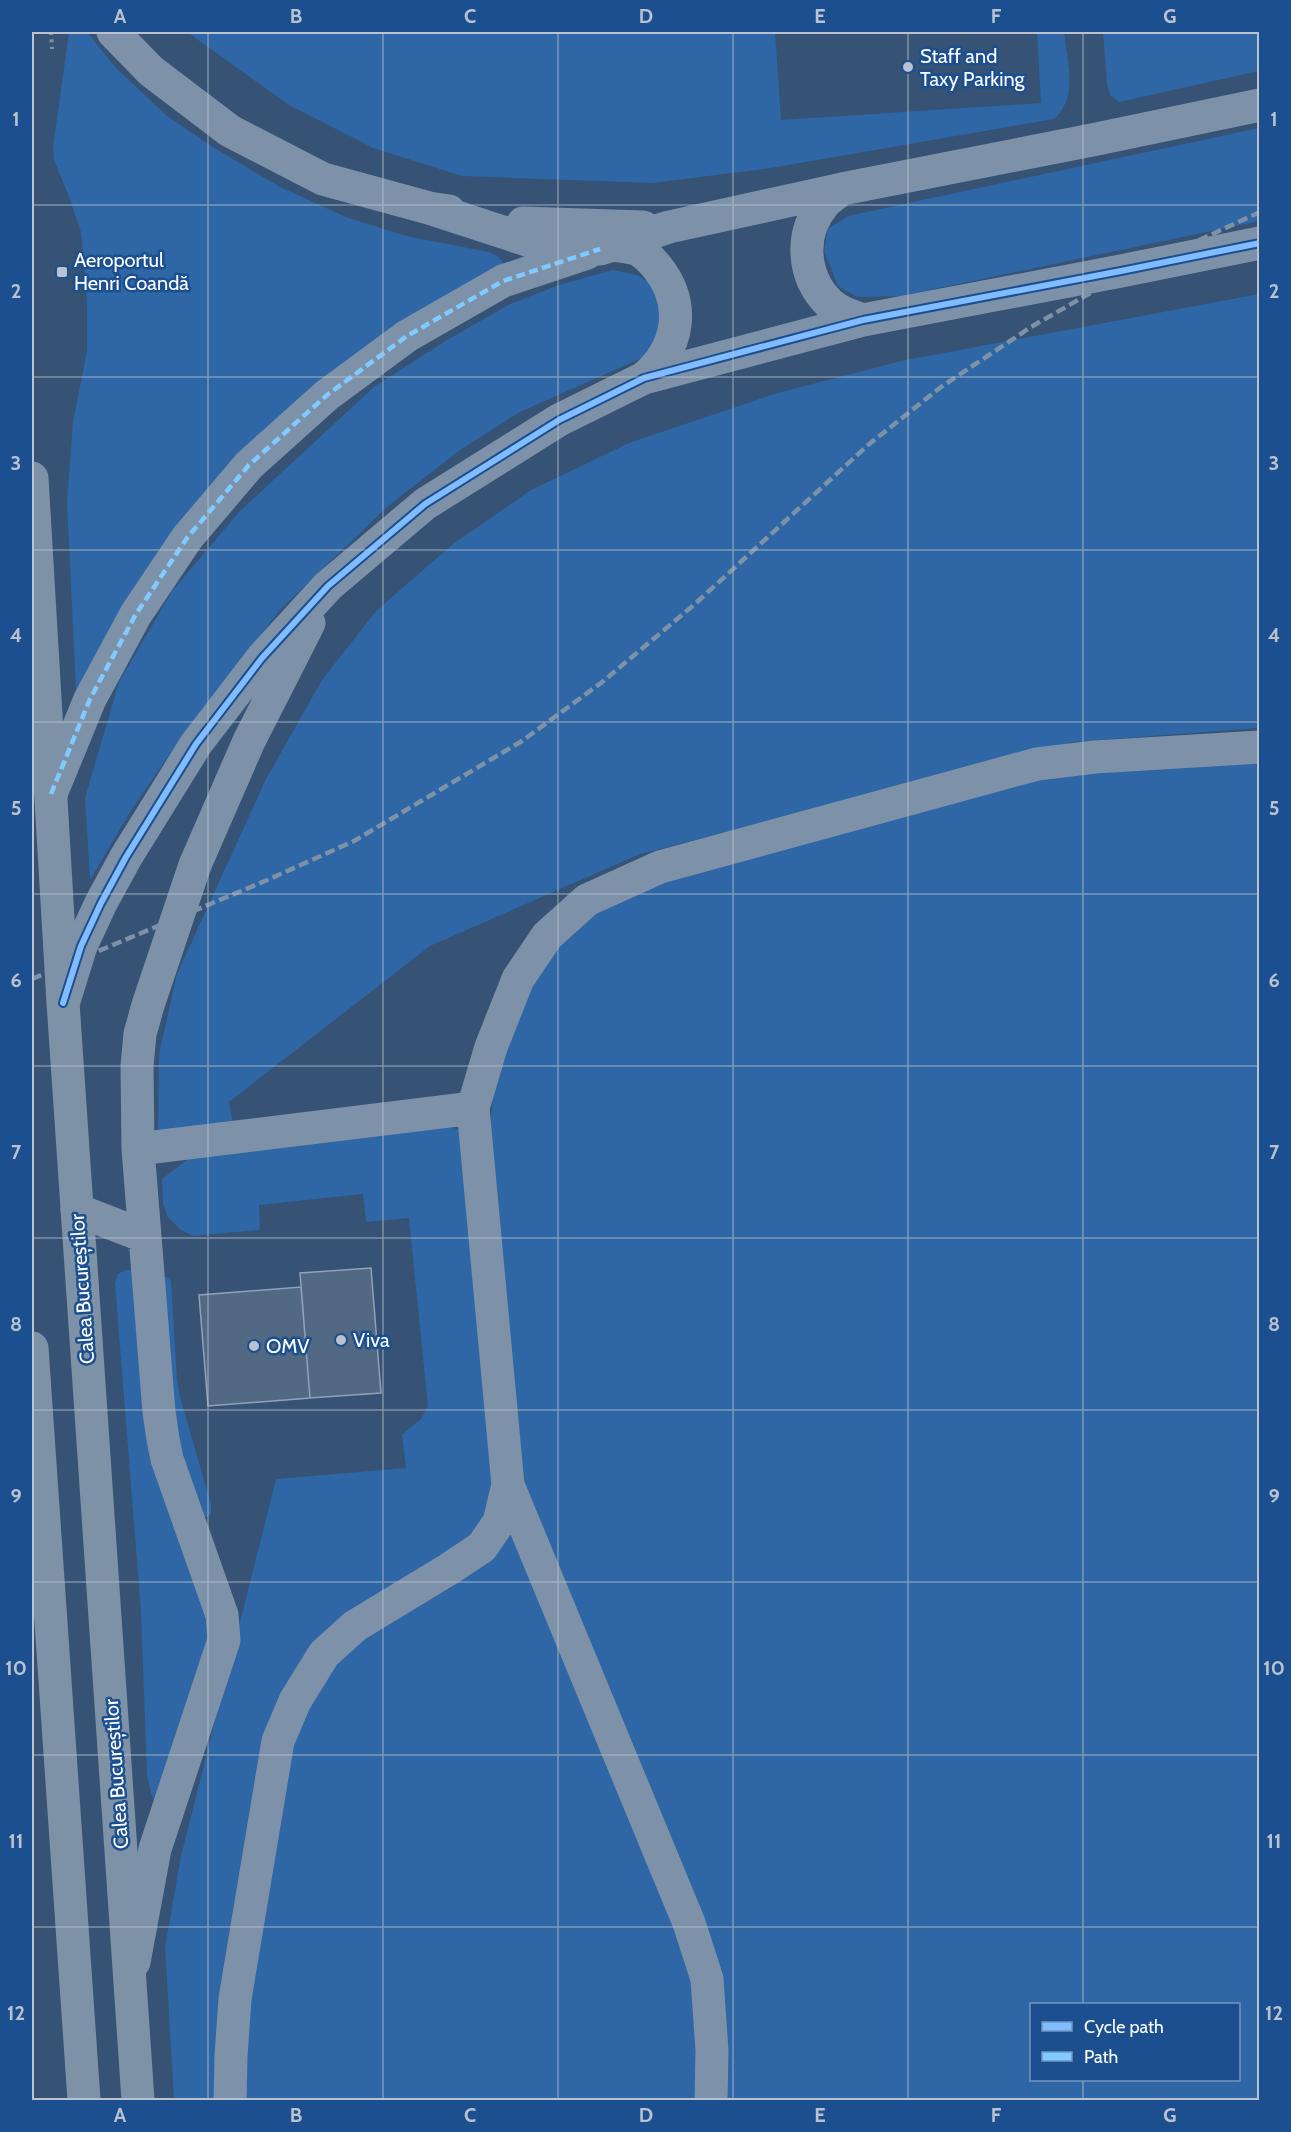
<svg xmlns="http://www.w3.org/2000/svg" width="1291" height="2132" font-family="Cabin,sans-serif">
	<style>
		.green { fill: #2f66a5; fill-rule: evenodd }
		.building { fill: #526984; stroke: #92a2b6; stroke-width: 1.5 }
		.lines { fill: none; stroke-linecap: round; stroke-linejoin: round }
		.path { stroke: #7d92a8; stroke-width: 4; stroke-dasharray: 3 4.5; stroke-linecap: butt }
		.minor { stroke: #7d92a8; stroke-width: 33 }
		.highway { stroke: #7e92a7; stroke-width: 33 }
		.rail { stroke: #7e92a7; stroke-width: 4.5; stroke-dasharray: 10 4.5; stroke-linecap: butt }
		.quiet { stroke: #80caff; stroke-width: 4.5; stroke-dasharray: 9 4.5; stroke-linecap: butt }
		.cycleway-casing { stroke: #1b4f8f; stroke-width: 10 }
		.cycleway { stroke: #80bcff; stroke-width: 6 }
		.grid { fill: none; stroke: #b9c2ce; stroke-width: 1.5; stroke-opacity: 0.55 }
		.poi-dot { fill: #b9c2ce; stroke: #1b4f8f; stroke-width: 2 }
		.labels { text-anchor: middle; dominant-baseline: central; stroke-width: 5; stroke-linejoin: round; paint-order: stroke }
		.poi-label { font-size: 20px; fill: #fff; stroke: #1b4f8f; text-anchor: start }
		.street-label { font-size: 20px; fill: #fff; stroke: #1b4f8f }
		.neatline { fill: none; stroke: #b9c2ce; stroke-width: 2 }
		.grid-label { font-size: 20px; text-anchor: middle; font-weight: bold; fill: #b9c2ce }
	</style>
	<rect width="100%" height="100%" fill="#365274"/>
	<!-- green -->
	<path class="green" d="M69,32h18l30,37 50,47 46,31 67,40 66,30 60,19 83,16 10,5 6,9 -262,192 -166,253 -10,-209 6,-80 14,-71v-50l-6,-69 -13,-38 -14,-34 -1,-13z
		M187,32h588l6,88 260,-17 -4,-71h27c3,28 15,66 -10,87l-283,49 -118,15 -191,-7 -89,-28 -84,-43z
		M1103,32h156v39l-140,31 -9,-7 -3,-11z
		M1259,128v93l-358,75 -44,1 -19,-11 -14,-35 4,-22 20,-13z
		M613,270l24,5 20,12 5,46 -16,23 -126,56 -60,38 -72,56 -109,105 -114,150 -35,51 -40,68 -5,-82 34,-116 54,-92 66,-78 136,-126 72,-46 63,-36 49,-19z
		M1259,294v434l-186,14 -433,112 -210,92 -201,156 5,26 -76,9 1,-82 18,-81 89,-195 56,-99 54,-69 77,-67 78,-54 98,-47 145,-49 127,-33z
		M1259,758v1342h-533v-80l-205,-544 -33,-331 7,-67 19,-70 38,-60 59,-50 426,-121zM1032,2004h206v76h-206z
		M447,1126l19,6 31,352 -6,36 -186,142 -85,438h-46l-9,-153 16,-91 95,-377 130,-11 -4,-34 19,-15 7,-13 -19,-188 -43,4 -3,-28 -104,11 1,25 -67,6 -12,-6 -13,-13 -5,-13 -1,-25 30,-23z
		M125,1270h9l78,355 -55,182 -6,-14 -4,-18 -6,-163 -26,-329 3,-9z
		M163,1277h4l4,4 6,98 3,18 31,107v10l-4,3h-6l-33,-101z
		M513,1516l176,436 11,148h-458l-2,-32 46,-309 16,-44 42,-63z"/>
	<!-- building -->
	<path class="building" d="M371,1268l10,125 -71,5 -10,-125z
		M301,1287l9,111 -102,8 -9,-111z"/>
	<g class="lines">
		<!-- path -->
		<path class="path" d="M51,32l1,17"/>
		<!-- minor -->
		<path class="minor" d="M113,32l38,39 79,60 93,48 106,29 20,3
			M842,189c-6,5 -13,9 -18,15 -25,29 -22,72 5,99 10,9 22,13 34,17
			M429,208l101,33 38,8h32l69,-22 173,-38 250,-49 168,-35
			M523,223l120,4
			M613,245c7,1 16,2 23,4 8,3 16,12 21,18 30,37 22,82 -13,111
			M51,794l39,-95 46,-85 51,-76 62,-73 78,-70 80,-59 96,-55 84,-28
			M64,1001l17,-55 20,-43 25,-46 70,-113 66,-86 66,-72 97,-82 134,-84 85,-42 219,-58 258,-49 139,-28
			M138,1149l335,-41
			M77,1210l67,26
			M508,1485l181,438 18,56 5,72 -1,49
			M134,1962l21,-113 69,-209 -2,-25 -55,-156 -4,-20 -4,-27 -21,-263 -1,-83 3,-32 8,-29 47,-140 54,-124 60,-118
			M230,2100l1,-44 4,-57 43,-258 17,-40 29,-47 31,-28 94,-57 33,-22 17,-25 9,-37 -35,-377 18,-61 27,-68 29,-43 40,-36 73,-33 377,-103 58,-7 165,-10"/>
		<!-- highway -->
		<path class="highway" d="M32,478l31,525 75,1097
			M32,1348l52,752"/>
		<!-- rail -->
		<path class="rail" d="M32,979l233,-98 89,-40 168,-100 79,-58 94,-79 173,-159 73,-58 90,-60 82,-47 147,-68"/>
		<!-- quiet -->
		<path class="quiet" d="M51,794l39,-95 46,-85 51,-76 62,-73 78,-70 80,-59 96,-55 97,-32"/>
		<!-- cycleway casing -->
		<g class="cycleway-casing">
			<path id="cycleway" d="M63,1003l18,-57 20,-43 25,-46 70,-113 66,-86 66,-72 97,-82 134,-84 85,-42 219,-58 258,-49 139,-28"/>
		</g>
		<!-- cycleway -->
		<use href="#cycleway" class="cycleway"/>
	</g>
	<!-- grid -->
	<path class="grid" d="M208,32v2068M383,32v2068M558,32v2068M733,32v2068M908,32v2068M1083,32v1972M32,205h1228M32,377h1228M32,550h1228M32,722h1228M32,894h1228M32,1066h1228M32,1238h1228M32,1410h1228M32,1582h1228M32,1755h1228M32,1927h1228M1083,2080v20"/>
	<!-- markers -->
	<g class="poi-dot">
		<circle cx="908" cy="67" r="6"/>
		<rect x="56" y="266" width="12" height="12" rx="3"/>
		<circle cx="341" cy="1340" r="6"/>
		<circle cx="254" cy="1346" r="6"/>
	</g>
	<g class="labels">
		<!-- poi labels -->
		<g class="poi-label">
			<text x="920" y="56">Staff and<tspan x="920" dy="23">Taxy Parking</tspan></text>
			<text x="74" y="260">Aeroportul<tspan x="74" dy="23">Henri Coandă</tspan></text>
			<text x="353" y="1340">Viva</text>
			<text x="266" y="1346">OMV</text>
		</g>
		<!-- street labels -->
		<g class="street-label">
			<text transform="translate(82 1289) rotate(-94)">Calea Bucureștilor</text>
			<text transform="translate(116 1774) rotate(-94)">Calea Bucureștilor</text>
		</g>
	</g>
	<!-- border -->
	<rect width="1291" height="2132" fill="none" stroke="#1b4f8f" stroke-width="66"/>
	<!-- legend -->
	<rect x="1030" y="2003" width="210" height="78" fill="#1b4f8f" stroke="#7695bc" stroke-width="1.5"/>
	<rect x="1042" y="2022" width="30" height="9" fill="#80bcff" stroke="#7695bc" stroke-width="1.5"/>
	<text x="1084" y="2033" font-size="18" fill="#ffffff">Cycle path</text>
	<rect x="1042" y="2052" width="30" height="9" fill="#80caff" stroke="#7695bc" stroke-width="1.5"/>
	<text x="1084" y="2063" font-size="18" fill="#ffffff">Path</text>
	<rect x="33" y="33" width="1225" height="2066" class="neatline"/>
	<g class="grid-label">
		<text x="120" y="23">A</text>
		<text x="296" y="23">B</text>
		<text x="470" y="23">C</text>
		<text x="646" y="23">D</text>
		<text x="820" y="23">E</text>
		<text x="996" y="23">F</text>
		<text x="1170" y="23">G</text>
		<text x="16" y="126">1</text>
		<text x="1274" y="126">1</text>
		<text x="16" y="298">2</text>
		<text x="1274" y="298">2</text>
		<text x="16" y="470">3</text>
		<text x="1274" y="470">3</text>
		<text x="16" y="642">4</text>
		<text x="1274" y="642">4</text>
		<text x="16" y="815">5</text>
		<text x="1274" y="815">5</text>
		<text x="16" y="987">6</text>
		<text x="1274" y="987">6</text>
		<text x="16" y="1159">7</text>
		<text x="1274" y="1159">7</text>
		<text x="16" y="1331">8</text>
		<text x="1274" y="1331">8</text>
		<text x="16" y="1503">9</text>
		<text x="1274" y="1503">9</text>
		<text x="16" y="1675">10</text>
		<text x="1274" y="1675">10</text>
		<text x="16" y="1848">11</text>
		<text x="1274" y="1848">11</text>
		<text x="16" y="2020">12</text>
		<text x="1274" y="2020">12</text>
		<text x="120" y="2122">A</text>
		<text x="296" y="2122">B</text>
		<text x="470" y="2122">C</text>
		<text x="646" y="2122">D</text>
		<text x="820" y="2122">E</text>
		<text x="996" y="2122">F</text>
		<text x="1170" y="2122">G</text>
	</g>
</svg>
